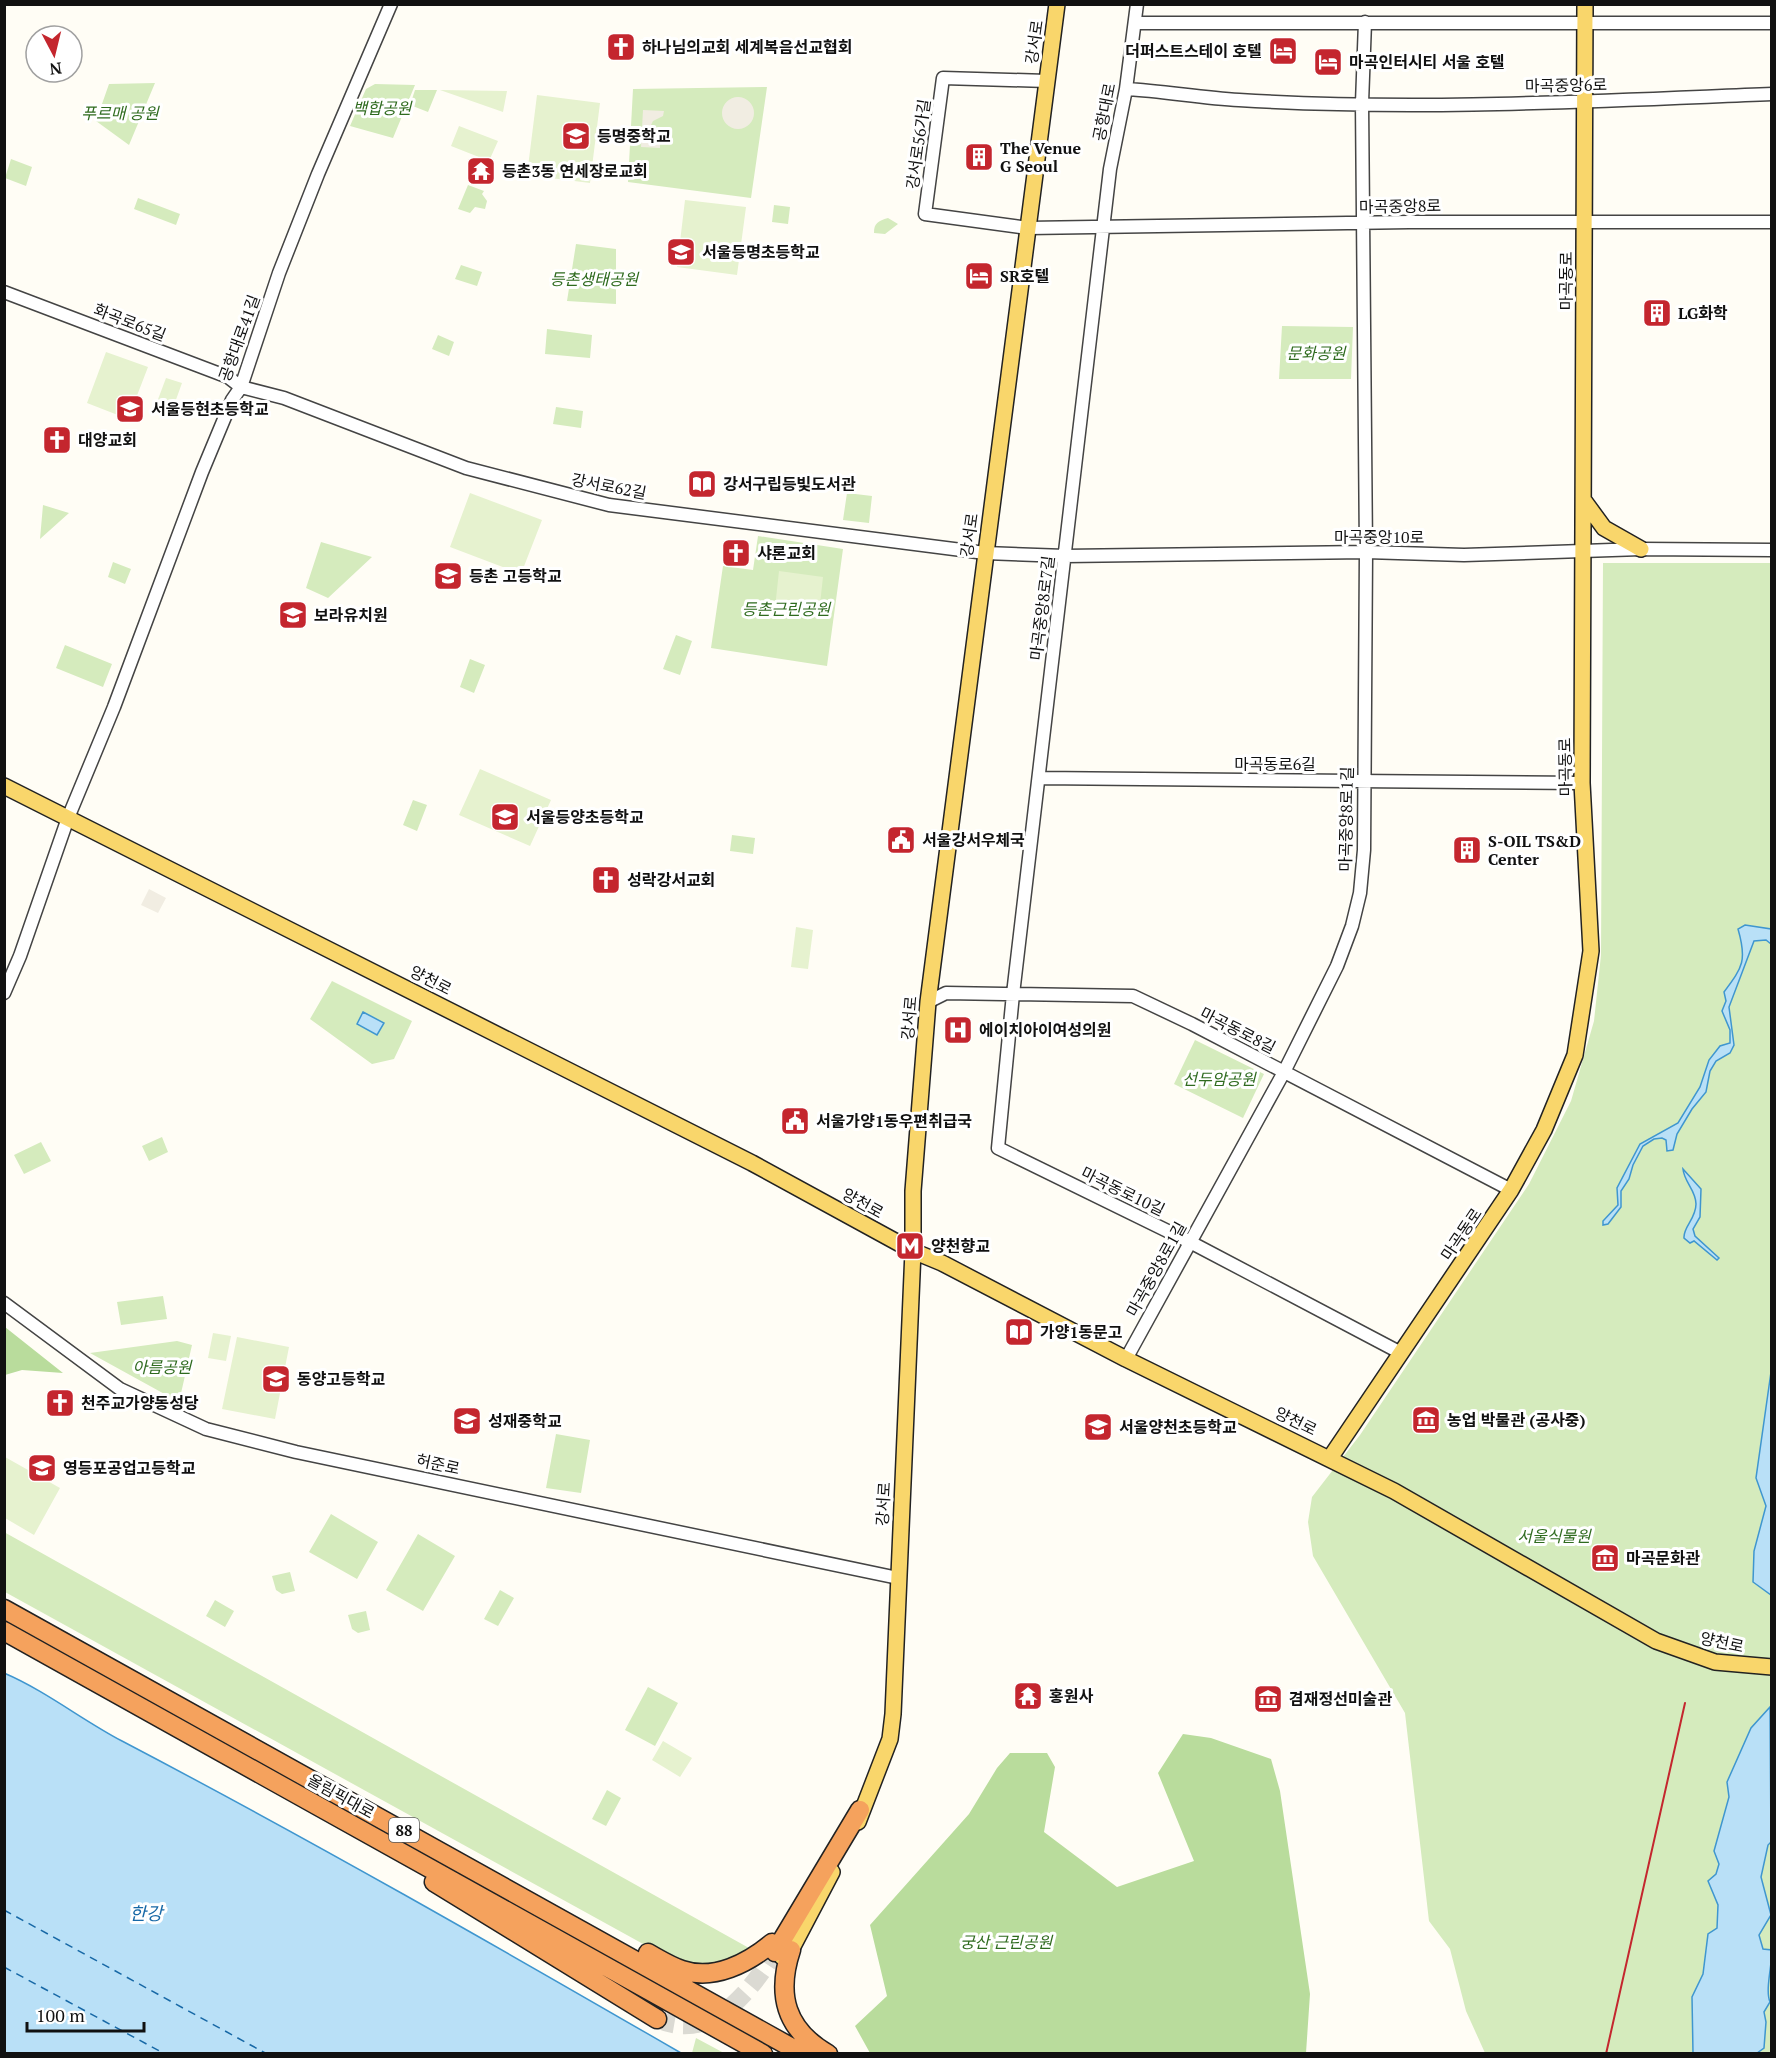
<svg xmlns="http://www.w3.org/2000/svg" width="1776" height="2058" font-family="'PT Serif','Noto Sans KR',serif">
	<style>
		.green { fill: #d5ebbd }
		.forest { fill: #b9dc9c }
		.pitch { fill: #e6f2cf }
		.plaza { fill: #f1ede2 }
		.water { fill: #b9e0f7; stroke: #3f96cf; stroke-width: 1.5 }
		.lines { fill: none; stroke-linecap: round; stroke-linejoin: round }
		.ferry { stroke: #1768a6; stroke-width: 1.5; stroke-dasharray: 8 6; stroke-linecap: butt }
		.highway-tunnel { stroke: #dbdad3; stroke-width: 18; stroke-dasharray: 18 9; stroke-linecap: butt }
		.minor-casing { stroke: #444; stroke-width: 15 }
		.major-casing { stroke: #222; stroke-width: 18 }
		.highway-casing { stroke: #222; stroke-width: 21 }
		.minor { stroke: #fff; stroke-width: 12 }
		.major { stroke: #f9d66b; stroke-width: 15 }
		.highway { stroke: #f5a25d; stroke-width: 18 }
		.rail { stroke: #c4262e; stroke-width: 2 }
		.labels { text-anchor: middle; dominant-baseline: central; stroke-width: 6; stroke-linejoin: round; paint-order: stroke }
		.shield { fill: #fff; stroke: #585858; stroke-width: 1.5 }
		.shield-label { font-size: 15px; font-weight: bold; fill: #111 }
		.street-label { font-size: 16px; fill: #111; stroke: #fff }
		.poi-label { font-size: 16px; font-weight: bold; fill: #111; stroke: #fff; text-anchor: start }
		.park-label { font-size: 16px; font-style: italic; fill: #2f6b1f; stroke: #fff }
		.water-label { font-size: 18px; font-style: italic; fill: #1768a6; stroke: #fff }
	</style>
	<rect width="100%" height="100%" fill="#fffdf5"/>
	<!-- green -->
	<path class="green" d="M155,83l-26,62 -33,-24 13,-37z
		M375,84l40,1 -22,53 -43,-12 16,-37z
		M767,87l-16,111 -123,-16 5,-93z
		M415,90h22l-9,22 -18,-7z
		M11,159l21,8 -6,19 -21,-8z
		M468,185l16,6 -2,3 5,7 -2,8 -10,-2 -5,6 -12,-4z
		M138,198l42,16 -4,11 -42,-16z
		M774,205l16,2 -2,17 -16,-2z
		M888,218l10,6 -13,10 -11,-1c0,-10 4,-12 14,-15z
		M576,244l40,5v55l-49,-3z
		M461,265l21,7 -5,14 -22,-7z
		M1282,326l71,1 -2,52h-72z
		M547,329l45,6 -2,23 -45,-4z
		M438,335l16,7 -5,14 -17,-7z
		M556,407l27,4 -2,17 -28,-4z
		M847,493l25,3 -3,27 -26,-3z
		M43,505l26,8 -29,26z
		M758,536l85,13 -16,117 -116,-18 12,-82 30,4z
		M321,542l51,15 -44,41 -22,-10z
		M113,562l18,7 -6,15 -17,-7z
		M1603,563h168v1490h-286l-19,-42 -16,-62 -21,-28 -24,-208 -92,-157 -5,-34 4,-25 48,-62 169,-251 42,-83 23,-80 7,-66z
		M676,635l16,6 -12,34 -17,-6z
		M65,645l47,19 -9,23 -47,-19z
		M470,659l15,6 -11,28 -14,-6z
		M413,800l14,5 -10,26 -14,-6z
		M732,835l23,3 -2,16 -23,-3z
		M332,981l80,40 -18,38 -22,5 -62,-45z
		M1195,1040l69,34 -21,44 -69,-34z
		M162,1137l6,15 -19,9 -7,-15z
		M41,1142l10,19 -27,13 -10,-19z
		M163,1296l4,23 -46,6 -4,-23z
		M177,1341l15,4 -13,57 -89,-49z
		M556,1434l34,6 -9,53 -35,-5z
		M331,1514l47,28 -21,37 -48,-27z
		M4,1532l745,416c-20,19 -49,19 -75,13l-669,-369z
		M418,1534l37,22 -32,55 -37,-21z
		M290,1572l5,19 -13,3 -6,-4 -4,-14z
		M500,1590l14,8 -16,28 -14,-7z
		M215,1600l19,11 -9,16 -19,-11z
		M366,1611l4,19 -12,3 -6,-4 -4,-14z
		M648,1687l30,16 -23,43 -30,-16z
		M607,1790l14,8 -15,28 -14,-7z
		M696,2038l28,15h-32z"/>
	<!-- forest -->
	<path class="forest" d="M4,1327h1l58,46 -41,-3 -17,5z
		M1183,1734l28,4 60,21 9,32 30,203 -4,59h-436l-15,-27 32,-30 -17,-71 99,-111 28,-46 13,-15h37l8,14 -11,65 73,55 77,-26 -36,-88z"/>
	<!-- pitch -->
	<path class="pitch" d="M440,90l67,1 -4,21z
		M537,95l63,8 -10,80 -63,-8z
		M459,126l39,15 -9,20 -38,-15z
		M685,200l61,7 -9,68 -60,-8z
		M106,352l42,15 -20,52 -41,-16z
		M166,378l16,5 -9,25 -16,-6z
		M470,493l72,27 -21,54 -71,-27z
		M779,571l44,6 -4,36 -44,-5z
		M480,769l71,31 -21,46 -71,-31z
		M796,927l17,3 -5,39 -17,-2z
		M213,1333l18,3 -5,25 -18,-3z
		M237,1337l52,10 -14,72 -53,-10z
		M5,1457l55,31 -26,47 -29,-17z
		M663,1741l29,17 -12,19 -28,-17z"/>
	<!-- plaza -->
	<path class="plaza" d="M722 113a16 16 0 1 1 32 0a16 16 0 1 1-32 0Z
		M643,110l21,1 -1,5 -10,5 -3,6 3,13 7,4v4l-19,-1z
		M149,889l17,9 -8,15 -17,-8z"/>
	<!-- water -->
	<path class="water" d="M1745,925l26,4v15l-5,-4 -12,1 -25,66 5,38 -4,8 -14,8 -6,10 -4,21 -14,17 -15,25 -4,16 -6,1 -1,-11 -4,-2 -8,1 -11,7 -10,19 -4,14 -8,12v16l-13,17 -5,1v-4l15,-16 -1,-17 23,-44 38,-21 22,-36 9,-27 11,-14 10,-3v-13l-8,-19 4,-10 -2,-9c19,-25 23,-32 14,-63z
		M363,1012l21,11 -7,12 -20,-11z
		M1683,1169l18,20 -1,28 -7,12 2,7 24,22 -2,2 -23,-19 -4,2 -6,-5c-1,-11 12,-19 12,-34 0,-14 -12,-22 -13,-35z
		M1771,1372v223l-18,-13 1,-31 12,-45 -10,-28z
		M4,1673c42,18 78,47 118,68 189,99 374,205 559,312h-676z
		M1770,1707l1,135 -3,3 -7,32 10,38 -12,20 4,14 9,1c0,16 -7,40 -2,52l-6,10 2,10 -2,26 -7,5h-64l-1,-56 11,-23 5,-40 9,-6 1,-23 -10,-24 8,-7 3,-10 -5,-13 15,-54 -2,-15 24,-54z"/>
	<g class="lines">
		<!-- ferry -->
		<path class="ferry" d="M4,1910l263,144
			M4,1967l161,87"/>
		<!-- highway-tunnel -->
		<path class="highway-tunnel" d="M657,2019c54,24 92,-26 118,-67"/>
		<!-- minor casing -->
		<g class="minor-casing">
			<path id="minor" d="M1137,4l-11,85 -16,80 -97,825 -15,154 192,94 211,111
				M1135,23h637
				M1047,81l-104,-3 -18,136 103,14 381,-6h363
				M1126,89c38,2 75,9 113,11 177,11 356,1 533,-6
				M4,292l224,85 13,10 43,11 182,70 143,37 376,48 80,3 301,-4 98,3 177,-6 131,1
				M1039,778l543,5
				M4,993l16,-37 48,-138 46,-111 88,-235 30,-72 9,-13 38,-114 39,-99 73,-170
				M928,1002l18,-9 187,3 59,28 319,166
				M4,1303l116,86 86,40 90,23 602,126
				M1126,1359l158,-287 53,-106 15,-40 8,-33 4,-43 2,-298 -4,-449 3,-81"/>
		</g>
		<!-- major casing -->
		<g class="major-casing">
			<path id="major" d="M1585,502l19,26 37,21
				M4,786l748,377 161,88 29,12 184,96 268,132 262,150 59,21 57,5
				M1330,1458l181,-268 33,-60 31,-75 16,-104 -9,-168 3,-779
				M858,1822l32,-83 3,-25 20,-463v-60l15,-189 129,-998
				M782,1957l9,-7 41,-78"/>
		</g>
		<!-- highway casing -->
		<g class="highway-casing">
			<path id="highway" d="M4,1609l799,445
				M4,1631l759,423
				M434,1882l223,137
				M791,1950c-15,45 -5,80 37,104
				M775,1952l85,-142
				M648,1953c11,6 22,13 34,17 32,11 66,-7 90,-27"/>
		</g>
		<!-- minor -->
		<use href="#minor" class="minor"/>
		<!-- major -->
		<use href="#major" class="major"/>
		<!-- highway -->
		<use href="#highway" class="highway"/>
		<!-- rail -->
		<path class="rail" d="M1606,2054l79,-351"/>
	</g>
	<!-- icons -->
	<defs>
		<g id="church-square" transform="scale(1.5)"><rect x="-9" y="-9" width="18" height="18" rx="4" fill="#c4262e" stroke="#fff"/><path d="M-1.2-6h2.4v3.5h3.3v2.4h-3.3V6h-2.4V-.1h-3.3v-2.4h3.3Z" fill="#fff"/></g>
		<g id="hotel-square" transform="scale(1.5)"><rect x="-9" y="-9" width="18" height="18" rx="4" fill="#c4262e" stroke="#fff"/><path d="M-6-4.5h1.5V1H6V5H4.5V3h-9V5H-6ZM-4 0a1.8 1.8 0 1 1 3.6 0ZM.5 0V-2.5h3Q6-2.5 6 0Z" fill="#fff"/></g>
		<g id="school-square" transform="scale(1.5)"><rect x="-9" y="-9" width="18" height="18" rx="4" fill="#c4262e" stroke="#fff"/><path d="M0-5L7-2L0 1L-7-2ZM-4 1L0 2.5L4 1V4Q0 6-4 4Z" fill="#fff"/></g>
		<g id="building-square" transform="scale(1.5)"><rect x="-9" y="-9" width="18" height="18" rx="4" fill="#c4262e" stroke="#fff"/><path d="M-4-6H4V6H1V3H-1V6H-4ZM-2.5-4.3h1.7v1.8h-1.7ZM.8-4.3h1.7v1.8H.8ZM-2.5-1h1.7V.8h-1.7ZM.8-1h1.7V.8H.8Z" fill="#fff"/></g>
		<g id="temple-square" transform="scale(1.5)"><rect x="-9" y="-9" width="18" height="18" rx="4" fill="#c4262e" stroke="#fff"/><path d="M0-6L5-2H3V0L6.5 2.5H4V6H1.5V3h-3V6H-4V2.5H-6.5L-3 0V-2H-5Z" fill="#fff"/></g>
		<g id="library-square" transform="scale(1.5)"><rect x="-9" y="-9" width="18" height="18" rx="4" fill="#c4262e" stroke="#fff"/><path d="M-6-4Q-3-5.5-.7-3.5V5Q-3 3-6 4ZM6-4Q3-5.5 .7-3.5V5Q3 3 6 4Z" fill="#fff"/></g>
		<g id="civic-square" transform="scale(1.5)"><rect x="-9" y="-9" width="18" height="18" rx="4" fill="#c4262e" stroke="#fff"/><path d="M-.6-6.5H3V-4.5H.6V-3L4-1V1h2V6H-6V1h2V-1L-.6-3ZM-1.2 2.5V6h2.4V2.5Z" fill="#fff"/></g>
		<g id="hospital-square" transform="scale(1.5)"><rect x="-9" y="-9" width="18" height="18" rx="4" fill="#c4262e" stroke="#fff"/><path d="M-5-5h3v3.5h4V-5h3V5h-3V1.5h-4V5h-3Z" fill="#fff"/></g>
		<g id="metro-square" transform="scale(1.5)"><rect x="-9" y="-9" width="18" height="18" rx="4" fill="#c4262e" stroke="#fff"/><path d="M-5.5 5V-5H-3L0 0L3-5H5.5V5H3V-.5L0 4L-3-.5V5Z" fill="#fff"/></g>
		<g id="museum-square" transform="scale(1.5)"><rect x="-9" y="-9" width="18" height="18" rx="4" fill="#c4262e" stroke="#fff"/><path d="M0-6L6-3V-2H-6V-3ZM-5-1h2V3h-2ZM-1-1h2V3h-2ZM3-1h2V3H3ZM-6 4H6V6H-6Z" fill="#fff"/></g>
	</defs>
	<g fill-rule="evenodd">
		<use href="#church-square" x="621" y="47"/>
		<use href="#hotel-square" x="1283" y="51"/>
		<use href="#hotel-square" x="1328" y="62"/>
		<use href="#school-square" x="576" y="136"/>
		<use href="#building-square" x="979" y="157"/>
		<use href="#temple-square" x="481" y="171"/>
		<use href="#school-square" x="681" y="252"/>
		<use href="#hotel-square" x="979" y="276"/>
		<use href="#building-square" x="1657" y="313"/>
		<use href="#school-square" x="130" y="409"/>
		<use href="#church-square" x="57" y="440"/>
		<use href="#library-square" x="702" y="484"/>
		<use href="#church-square" x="736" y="553"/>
		<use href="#school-square" x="448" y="576"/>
		<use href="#school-square" x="293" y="615"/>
		<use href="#school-square" x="505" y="817"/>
		<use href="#civic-square" x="901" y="840"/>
		<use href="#building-square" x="1467" y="850"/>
		<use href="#church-square" x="606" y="880"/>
		<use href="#hospital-square" x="958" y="1030"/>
		<use href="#civic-square" x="795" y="1121"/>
		<use href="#metro-square" x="910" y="1246"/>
		<use href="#library-square" x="1019" y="1332"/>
		<use href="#school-square" x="276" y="1379"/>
		<use href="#church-square" x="60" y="1403"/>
		<use href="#museum-square" x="1426" y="1420"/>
		<use href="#school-square" x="467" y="1421"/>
		<use href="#school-square" x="1098" y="1427"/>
		<use href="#school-square" x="42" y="1468"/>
		<use href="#museum-square" x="1605" y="1558"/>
		<use href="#temple-square" x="1028" y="1696"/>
		<use href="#museum-square" x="1268" y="1699"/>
	</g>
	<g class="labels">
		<!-- shield labels -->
		<rect class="shield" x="389" y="1818" width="30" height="24" rx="4.5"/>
		<g class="shield-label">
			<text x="404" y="1830">88</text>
		</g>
		<!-- street labels -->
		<g class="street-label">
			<text transform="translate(1034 42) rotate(-82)">강서로</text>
			<text transform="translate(1566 85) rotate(-1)">마곡중앙6로</text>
			<text transform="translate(1104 112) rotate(-79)">공항대로</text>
			<text transform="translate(918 144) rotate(-82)">강서로56가길</text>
			<text transform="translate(1400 206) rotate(-1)">마곡중앙8로</text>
			<text transform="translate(1566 281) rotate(-90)">마곡동로</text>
			<text transform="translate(130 322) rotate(21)">화곡로65길</text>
			<text transform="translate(239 338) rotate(-70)">공항대로41길</text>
			<text transform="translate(609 486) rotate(11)">강서로62길</text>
			<text transform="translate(969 535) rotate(-82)">강서로</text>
			<text x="1379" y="537">마곡중앙10로</text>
			<text transform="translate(1042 608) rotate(-83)">마곡중앙8로7길</text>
			<text x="1275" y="764">마곡동로6길</text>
			<text transform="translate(1565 767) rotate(-91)">마곡동로</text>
			<text transform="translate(1346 819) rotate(-89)">마곡중앙8로1길</text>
			<text transform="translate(431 980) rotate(27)">양천로</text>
			<text transform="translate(909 1018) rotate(-85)">강서로</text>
			<text transform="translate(1238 1030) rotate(27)">마곡동로8길</text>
			<text transform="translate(1123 1191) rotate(26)">마곡동로10길</text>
			<text transform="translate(863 1203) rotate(29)">양천로</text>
			<text transform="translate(1461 1234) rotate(-56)">마곡동로</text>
			<text transform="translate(1156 1269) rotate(-61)">마곡중앙8로1길</text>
			<text transform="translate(1296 1421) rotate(26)">양천로</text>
			<text transform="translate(438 1464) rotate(12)">허준로</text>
			<text transform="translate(883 1504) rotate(-87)">강서로</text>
			<text transform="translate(1722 1642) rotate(12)">양천로</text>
			<text transform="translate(341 1796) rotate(29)">올림픽대로</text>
		</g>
		<!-- poi labels -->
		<g class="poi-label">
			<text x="642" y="47">하나님의교회 세계복음선교협회</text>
			<text x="1262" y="51" text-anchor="end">더퍼스트스테이 호텔</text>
			<text x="1349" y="62">마곡인터시티 서울 호텔</text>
			<text x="597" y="136">등명중학교</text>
			<text x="1000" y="148">The Venue<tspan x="1000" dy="18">G Seoul</tspan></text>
			<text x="502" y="171">등촌3동 연세장로교회</text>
			<text x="702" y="252">서울등명초등학교</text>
			<text x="1000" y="276">SR호텔</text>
			<text x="1678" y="313">LG화학</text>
			<text x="151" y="409">서울등현초등학교</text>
			<text x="78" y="440">대양교회</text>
			<text x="723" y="484">강서구립등빛도서관</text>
			<text x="757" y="553">샤론교회</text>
			<text x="469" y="576">등촌 고등학교</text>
			<text x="314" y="615">보라유치원</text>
			<text x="526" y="817">서울등양초등학교</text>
			<text x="922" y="840">서울강서우체국</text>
			<text x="1488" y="841">S-OIL TS&amp;D<tspan x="1488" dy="18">Center</tspan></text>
			<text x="627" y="880">성락강서교회</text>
			<text x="979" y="1030">에이치아이여성의원</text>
			<text x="816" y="1121">서울가양1동우편취급국</text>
			<text x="931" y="1246">양천향교</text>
			<text x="1040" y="1332">가양1동문고</text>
			<text x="297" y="1379">동양고등학교</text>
			<text x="81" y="1403">천주교가양동성당</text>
			<text x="1447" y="1420">농업 박물관 (공사중)</text>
			<text x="488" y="1421">성재중학교</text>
			<text x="1119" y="1427">서울양천초등학교</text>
			<text x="63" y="1468">영등포공업고등학교</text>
			<text x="1626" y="1558">마곡문화관</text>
			<text x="1049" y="1696">홍원사</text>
			<text x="1289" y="1699">겸재정선미술관</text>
		</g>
		<!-- park labels -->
		<g class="park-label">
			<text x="382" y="108">백합공원</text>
			<text x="120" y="113">푸르매 공원</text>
			<text x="594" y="279">등촌생태공원</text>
			<text x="1316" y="353">문화공원</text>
			<text x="786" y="609">등촌근린공원</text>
			<text x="1219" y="1079">선두암공원</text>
			<text x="162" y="1367">아름공원</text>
			<text x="1554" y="1536">서울식물원</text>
			<text x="1006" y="1942">궁산 근린공원</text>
		</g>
		<!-- water labels -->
		<g class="water-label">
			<text x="146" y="1913">한강</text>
		</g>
	</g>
	<!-- border -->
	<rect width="1776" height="2058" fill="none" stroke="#111111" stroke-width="12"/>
	<!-- north arrow -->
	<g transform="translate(54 54) rotate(173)"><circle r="28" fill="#ffffff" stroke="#a0a0a0" stroke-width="1.5"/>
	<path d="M0-4.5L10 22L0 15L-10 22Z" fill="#c4262e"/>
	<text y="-9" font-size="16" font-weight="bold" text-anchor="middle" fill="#111111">N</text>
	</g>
	<!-- scale -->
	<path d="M27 2022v9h117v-9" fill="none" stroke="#111111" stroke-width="3"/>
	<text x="36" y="2022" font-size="18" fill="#111111" stroke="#ffffff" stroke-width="4.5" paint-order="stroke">100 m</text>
</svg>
